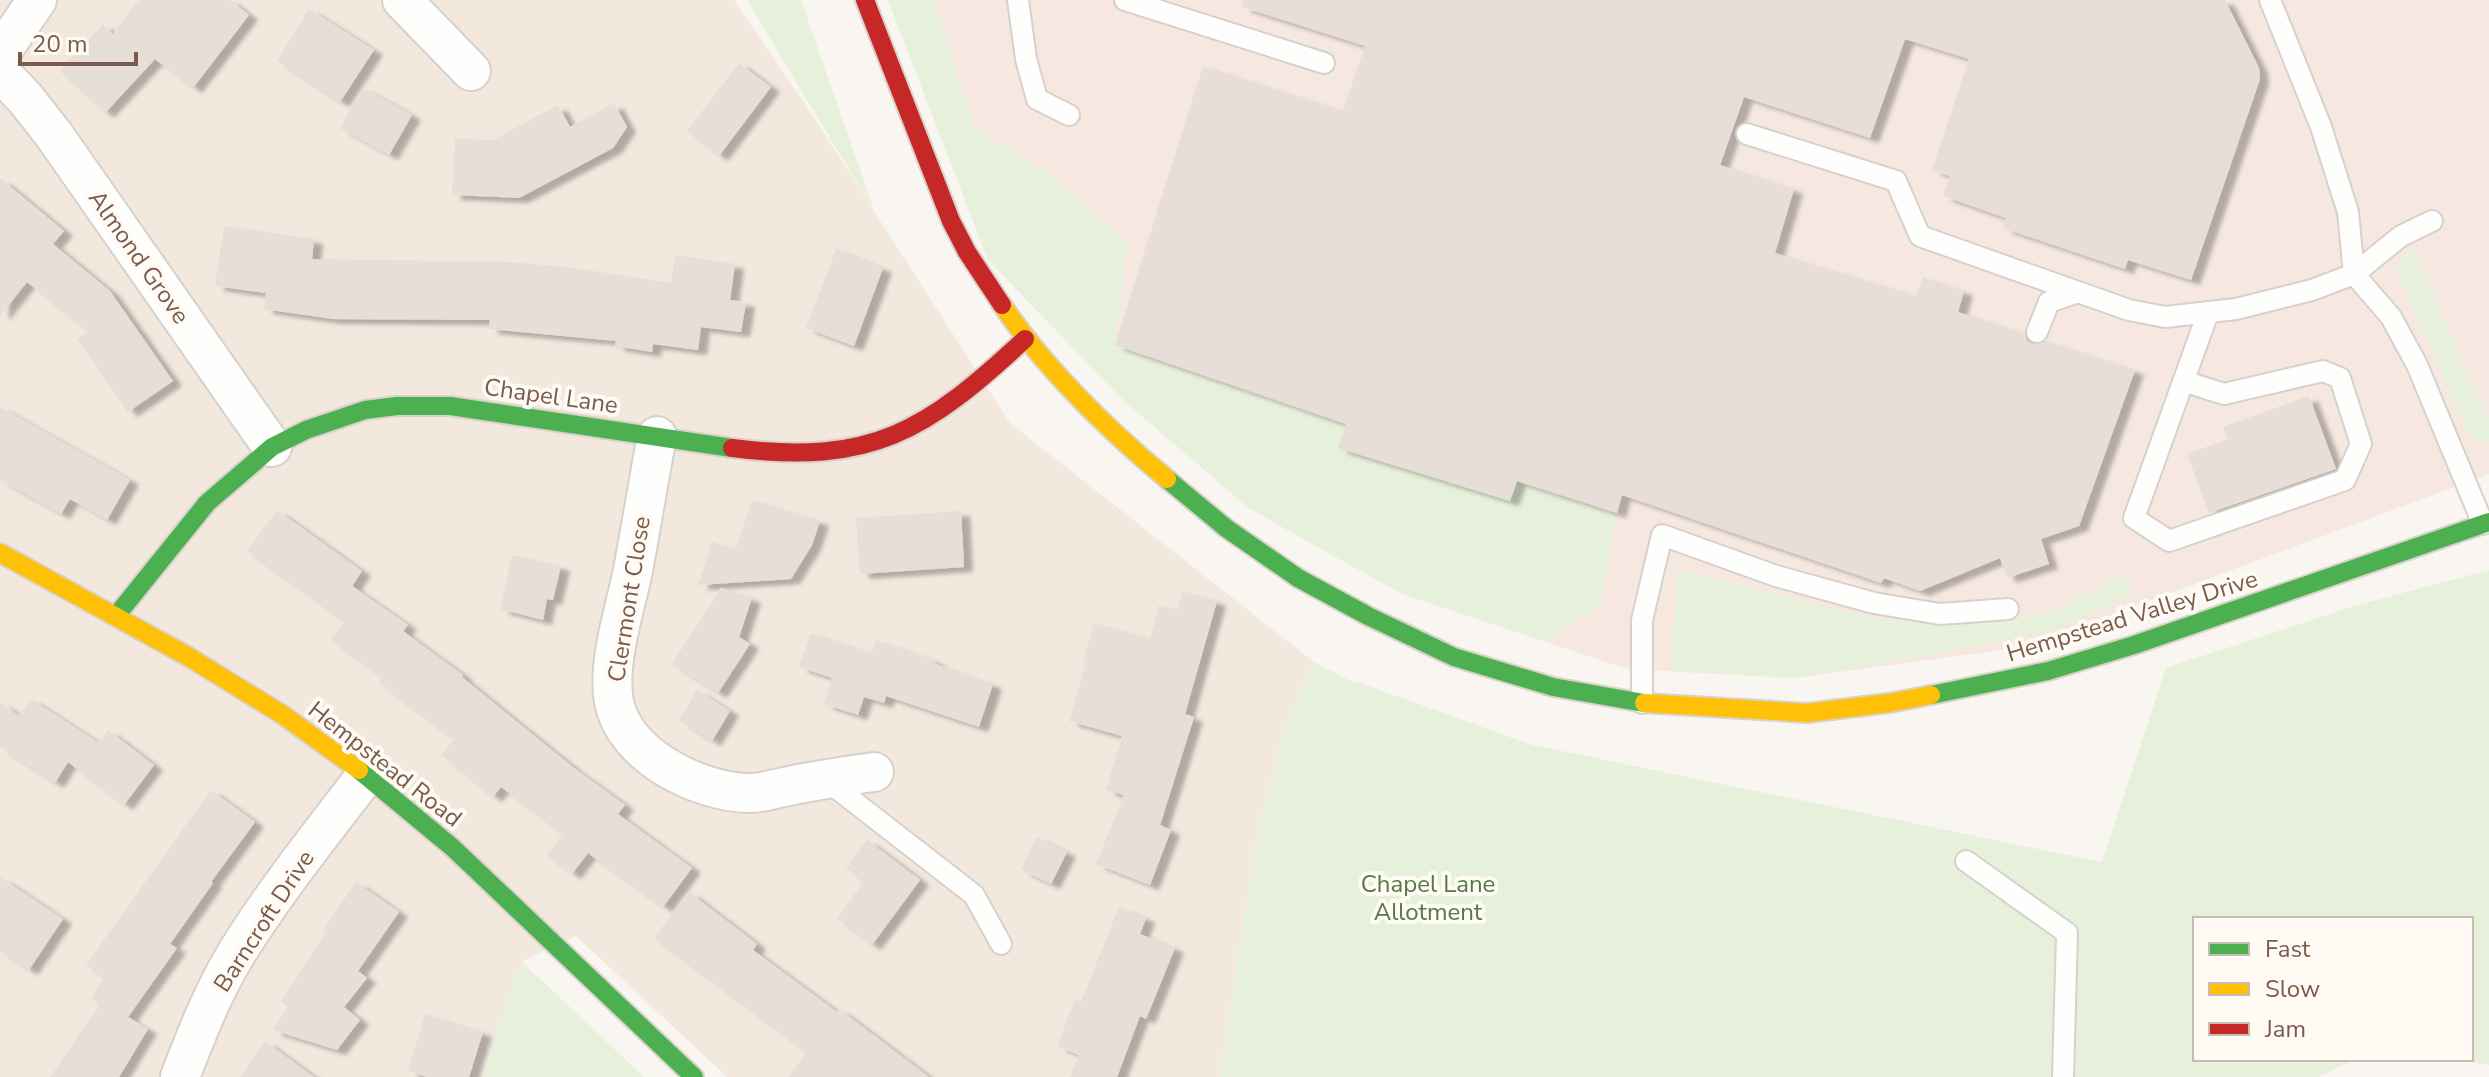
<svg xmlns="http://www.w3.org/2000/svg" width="2489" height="1077" font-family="'Nunito Sans',sans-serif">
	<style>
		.residential { fill: #f2e8de }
		.commercial { fill: #f6e8e1 }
		.green { fill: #e7f0db }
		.building { fill: #e6ded7; filter: url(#shadow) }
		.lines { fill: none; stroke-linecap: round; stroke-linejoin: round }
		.lane-casing { stroke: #d7d1cb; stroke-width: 24 }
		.street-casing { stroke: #d7d1cb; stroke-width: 42 }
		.fast-casing { stroke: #d9d2cb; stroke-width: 22 }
		.slow-casing { stroke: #d9d2cb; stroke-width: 22 }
		.jam-casing { stroke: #d9d2cb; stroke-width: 22 }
		.lane { stroke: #fefefd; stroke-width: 20 }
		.street { stroke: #fefefd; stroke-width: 38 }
		.fast { stroke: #4caf50; stroke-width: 18 }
		.slow { stroke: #ffc107; stroke-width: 18 }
		.jam { stroke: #c62828; stroke-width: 18 }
		.labels { text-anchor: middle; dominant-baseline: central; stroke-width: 8; stroke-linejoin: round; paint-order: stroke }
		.street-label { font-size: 24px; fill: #7a5c4d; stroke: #fffaf3 }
		.park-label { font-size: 24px; fill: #537a41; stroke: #fffaf3 }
	</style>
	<defs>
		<filter id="shadow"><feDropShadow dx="9" dy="5" stdDeviation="2" flood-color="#0004"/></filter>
	</defs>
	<rect width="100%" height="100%" fill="#f9f5f0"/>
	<!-- residential -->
	<path class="residential" d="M0,0h734l77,113 199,310 304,239 -27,58 -31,120 -36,237h-493l-151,-141 -55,26 -38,115h-483z"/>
	<!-- commercial -->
	<path class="commercial" d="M934,0h1555v474l-464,173 -231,31 -167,-9 -227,-76 -117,-92 -125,-104 -116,-132 -67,-136z"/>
	<!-- green -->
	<path class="green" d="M747,0h54l74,213z
		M888,0h46l41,129 73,43 80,71 -13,102 231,79 -7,24 178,33 100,32 -16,93 -58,35 -143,-48 -150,-84 -127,-109 -135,-140z
		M2413,247l72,168 4,2v26l-19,-5 -75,-170z
		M1678,570l198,49 75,7 41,-3 61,-12 75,-37 4,21 -79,36 -106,21 -153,26 -124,-7z
		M2489,570v495l-35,-6h17v-140h-276v140h160l-36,18h-1099l36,-237 31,-120 27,-58 39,20 10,2 169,61 570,117 64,-194 188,-62z
		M521,961l123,116h-161z"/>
	<!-- building -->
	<path class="building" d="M139,0h91l19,15 -56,73 -38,-29 -50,54 -45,-42 43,-47 10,10z
		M1243,0h982l34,68 1,11 -69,201 -63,-20 -3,9 -122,-41 3,-10 -63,-22 7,-20 -18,-6 37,-111 -64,-20 -35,99 -126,-41 -24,68 74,24 -19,64 141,43 7,-19 41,14 -6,21 66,22 3,7 6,3 7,1 6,-4 89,29 -56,156 -38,13 8,25 -42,14 -7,-20 -80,33 -36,-13 -3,5 -259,-88 -5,18 -100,-32 -7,20 -172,-53 8,-24 -231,-79 88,-279 140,45 22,-65 -123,-39z
		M309,9l65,41 -34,52 -63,-41z
		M739,63l32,24 -52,69 -32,-25z
		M363,88l49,27 -23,40 -49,-27z
		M614,103l13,24 -14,21 -94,50 -67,-3 3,-56 38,1 65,-35 12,22z
		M0,178l64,53 -11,13 57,47 63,90 -45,31 -51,-73 11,-7 -61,-50 -27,34z
		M224,226l90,13 -2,20 196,3 58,5 105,16 4,-28 60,9 -5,36 16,2 -5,30 -40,-5 -3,23 -45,-6 -1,8 -37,-6 1,-5 -127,-12 1,-9 -157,-1 -69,-10 2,-16 -51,-7z
		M836,249l47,19 -29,78 -48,-18z
		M2309,396l27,73 -127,44 -22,-59 41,-15 -5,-12z
		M0,407l130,73 -23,40 -37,-21 -9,15 -61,-34z
		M752,500l68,21 -8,24 -21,34 -93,6 14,-43 24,7z
		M277,510l85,61 -10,15 56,39 -5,6 60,44 -1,2 112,91 51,37 -7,9 74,54 -29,39 -75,-54 -16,21 -25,-19 16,-21 -62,-47 -8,10 -52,-42 13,-16 -76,-57 4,-6 -51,-36 14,-19 -98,-70z
		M961,511l3,56 -104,7 -4,-56z
		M512,555l49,11 -8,34 -6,-1 -4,21 -43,-11z
		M721,588l31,10 -13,39 11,7 -32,49 -46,-29z
		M1182,591l35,10 -32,113 9,3 -34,108 11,5 -21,55 -54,-21 28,-69 -18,-5 16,-54 -53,-15 17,-59 -3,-1 11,-38 56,16 9,-34 18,5z
		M811,633l60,21 5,-14 60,21 -1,3 58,20 -14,43 -93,-31 -2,7 -20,-6 -6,18 -34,-11 8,-26 -33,-11z
		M697,690l33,21 -18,30 -33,-21z
		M31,699l68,44 9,-13 46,35 -30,40 -56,-43 -13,21 -55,-36v-45l19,14z
		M211,790l44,32 -44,60 2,1 -43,61 7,4 -49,69 20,12 -29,48h-69l50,-73 -9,-5 13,-21 -18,-13z
		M1036,837l31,15 -16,32 -30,-14z
		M867,840l53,40 -48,65 -35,-26 27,-38 -18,-13z
		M0,877l63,42 -34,51 -29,-19z
		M356,882l43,30 -41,59 9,7 -23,29 16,13 -23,30 -65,-20 16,-23 -7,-6 45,-69 -3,-2z
		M689,892l68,52 -4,6 84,62 2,-3 90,68h-141l19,-25 -153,-114z
		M1119,907l27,11 -6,16 35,14 -29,71 -6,-3 -23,61h-47l9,-22 -22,-9 18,-46 6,2z
		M425,1014l58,18 -14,45h-42l-19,-6z
		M265,1041l49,36h-74z"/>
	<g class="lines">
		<!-- lane casing -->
		<g class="lane-casing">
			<path id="lane" d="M1018,0l8,59 11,40 32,16
				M1125,0l199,63
				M2270,0l51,127 27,85 6,62 37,43 26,48 66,159
				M1747,134l149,47 24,55 158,56
				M2037,332l12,-30 29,-10 51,18 36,7 71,-8 76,-19 42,-16 47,-38 31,-15
				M2183,381l41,13 99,-23 17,7 21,66 -16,36 -176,61 -35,-23 74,-205
				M1642,703v-83l20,-85 114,41 98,27 66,11 68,-5
				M826,780l148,115 27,49
				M1966,861l101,72 -4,144"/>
		</g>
		<!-- street casing -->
		<g class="street-casing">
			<path id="street" d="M402,0l69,71
				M0,54l37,-54
				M0,72l25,26 29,37 218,312
				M657,436c-9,47 -16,93 -25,139 -8,37 -25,89 -18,127 11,54 83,89 133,91 14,1 29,-5 42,-7 28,-6 56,-10 85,-14
				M180,1077c16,-42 33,-85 56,-123 39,-63 86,-121 130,-179"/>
		</g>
		<!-- fast casing -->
		<g class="fast-casing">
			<path id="fast" d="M1167,479l59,49 72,50 70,38 86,41 99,30 91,16
				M116,616l91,-113 65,-56 34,-17 59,-20 32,-4h53l282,42
				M1931,695l117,-24 86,-26 355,-123
				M359,770l94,78 241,229"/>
		</g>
		<!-- slow casing -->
		<g class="slow-casing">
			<path id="slow" d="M1002,305c45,66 104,123 165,174
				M0,553l189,104 94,58 76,55
				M1644,703l163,10 82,-10 42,-8"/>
		</g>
		<!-- jam casing -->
		<g class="jam-casing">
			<path id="jam" d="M865,0l86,221 16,31 35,53
				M732,448c140,18 194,-17 293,-109"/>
		</g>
		<!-- lane -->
		<use href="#lane" class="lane"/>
		<!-- street -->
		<use href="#street" class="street"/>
		<!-- fast -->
		<use href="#fast" class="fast"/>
		<!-- slow -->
		<use href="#slow" class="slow"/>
		<!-- jam -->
		<use href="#jam" class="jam"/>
	</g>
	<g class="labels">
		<!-- street labels -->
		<g class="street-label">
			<text transform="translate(139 257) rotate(55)">Almond Grove</text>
			<text transform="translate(551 396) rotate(8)">Chapel Lane</text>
			<text transform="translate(629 599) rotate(-81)">Clermont Close</text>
			<text transform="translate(2132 616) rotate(-17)">Hempstead Valley Drive</text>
			<text transform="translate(385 764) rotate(38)">Hempstead Road</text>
			<text transform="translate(264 921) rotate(-57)">Barncroft Drive</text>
		</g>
		<!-- park labels -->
		<g class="park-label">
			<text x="1428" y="884">Chapel Lane<tspan x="1428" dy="28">Allotment</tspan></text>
		</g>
	</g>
	<!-- legend -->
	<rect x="2193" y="917" width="280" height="144" fill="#fffaf3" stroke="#cabbb1" stroke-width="2"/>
	<rect x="2209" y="943" width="40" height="12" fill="#4caf50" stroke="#cabbb1" stroke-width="2"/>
	<text x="2265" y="957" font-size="24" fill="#7a5c4d">Fast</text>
	<rect x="2209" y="983" width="40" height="12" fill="#ffc107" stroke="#cabbb1" stroke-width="2"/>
	<text x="2265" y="997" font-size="24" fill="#7a5c4d">Slow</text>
	<rect x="2209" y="1023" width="40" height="12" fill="#c62828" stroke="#cabbb1" stroke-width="2"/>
	<text x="2265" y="1037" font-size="24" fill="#7a5c4d">Jam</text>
	<!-- scale -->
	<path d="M20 52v12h116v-12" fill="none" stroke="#7a5c4d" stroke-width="4"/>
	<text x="32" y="52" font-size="24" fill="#7a5c4d" stroke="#fffaf3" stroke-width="6" paint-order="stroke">20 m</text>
</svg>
